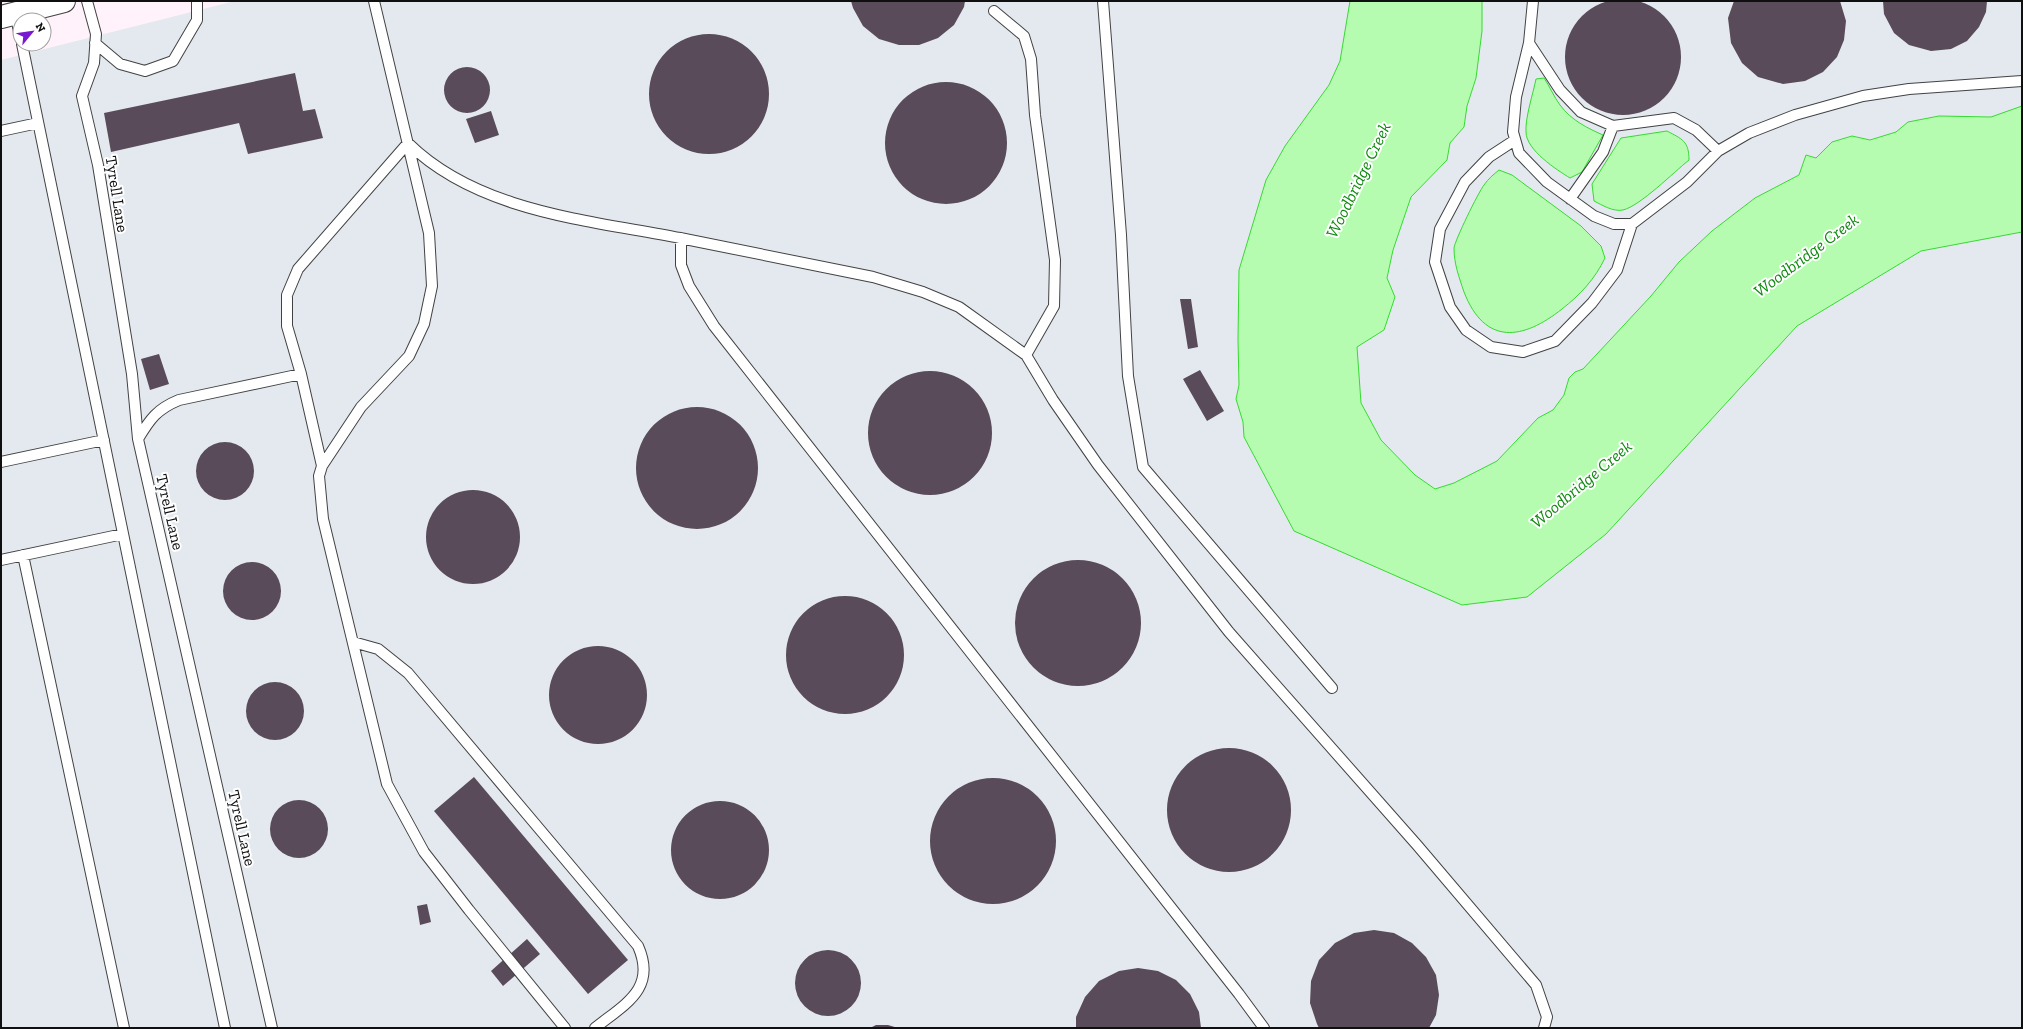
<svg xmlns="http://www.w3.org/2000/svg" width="2023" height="1029" font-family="'Zilla Slab',serif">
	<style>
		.industrial { fill: #e3e9ef }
		.water { fill: #b5fcb1; stroke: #36da31 }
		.building { fill: #594b59 }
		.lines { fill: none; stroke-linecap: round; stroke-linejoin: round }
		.service-casing { stroke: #424242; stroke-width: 12 }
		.tertiary-casing { stroke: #424242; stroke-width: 24 }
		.service { stroke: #fff; stroke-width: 10 }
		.tertiary { stroke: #fff; stroke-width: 22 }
		.labels { text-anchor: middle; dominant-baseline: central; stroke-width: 4; stroke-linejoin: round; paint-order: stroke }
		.street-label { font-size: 16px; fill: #0f0f0f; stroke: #fff }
		.water-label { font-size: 17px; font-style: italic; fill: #0c880d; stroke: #fff }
	</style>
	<rect width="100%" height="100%" fill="#fff2fa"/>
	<!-- industrial -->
	<path class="industrial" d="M235,1h1115l-10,60 -11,24 -44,61 -19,34 -27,90 -1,69 1,46 -3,14 7,23 1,15 50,94 312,3 191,-208 124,-75 101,-19v796h-2021v-968z
		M1482,1h540v105l-31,11 -52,-1 -31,6 -12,10 -26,8 -18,-4 -20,6 -33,33 -44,23 -43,33 -33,31 -28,34 -68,73 -8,3 -6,6 -5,17 -11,16 -15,7 -41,43 -43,22 -19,6 -20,-14 -34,-35 -20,-37 -4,-56 27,-17 11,-33 -8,-19 6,-28 18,-53 36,-37 3,-17 14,-16 3,-21 9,-28 6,-47z"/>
	<!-- water -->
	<path class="water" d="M1350,1h132v30l-6,47 -9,28 -3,21 -14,16 -3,17 -36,37 -18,53 -6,28 8,19 -11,33 -27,17 4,56 20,37 34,35 20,14 19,-6 43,-22 41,-43 15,-8 11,-15 5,-17 6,-6 8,-3 68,-73 28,-34 33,-31 43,-33 44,-23 7,-20 10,3 16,-16 20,-6 18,4 26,-8 12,-10 31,-6 52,1 31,-11v126l-101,19 -124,75 -191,208 -79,63 -65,8 -168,-74 -50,-94 -1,-15 -7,-23 3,-14 -1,-46 1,-69 27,-90 19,-34 44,-61 11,-24z
		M1544,78c6,9 10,19 16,27 11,15 27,23 43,30l-21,37 -12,6c-13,-8 -44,-28 -44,-46 -1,-14 7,-38 10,-53z
		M1667,131c15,8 22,10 22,29 -15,12 -49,46 -66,50 -10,2 -21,-5 -29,-9l-2,-17 29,-46z
		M1499,170l13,5 69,51 20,20 4,12c-10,21 -25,37 -43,51 -39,31 -77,37 -98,-17 -5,-15 -10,-28 -10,-44 1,-8 24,-55 30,-63 4,-6 10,-11 15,-15z"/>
	<!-- building -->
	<path class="building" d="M1565 57a58 58 0 1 1 116 0a58 58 0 1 1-116 0Z
		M851,1h114l-1,6 -10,18 -16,13 -19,7h-20l-20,-6 -16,-13 -10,-18z
		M1734,1h106l6,20 -2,19 -7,17 -14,15 -18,9 -22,3 -25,-7 -16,-14 -11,-20 -3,-25z
		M1883,1h104l-1,11 -7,15 -12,14 -16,8 -20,2 -22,-6 -15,-12 -10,-19z
		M649 94a60 60 0 1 1 120 0a60 60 0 1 1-120 0Z
		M444 90a23 23 0 1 1 46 0a23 23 0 1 1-46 0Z
		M295,73l8,38 12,-2 8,29 -75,16 -9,-31 -128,29 -7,-39z
		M885 143a61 61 0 1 1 122 0a61 61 0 1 1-122 0Z
		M491,111l8,24 -24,8 -9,-24z
		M1180,299h11l7,48 -10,2z
		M159,354l10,30 -19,6 -9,-31z
		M1200,370l24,41 -17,10 -24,-42z
		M868 433a62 62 0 1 1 124 0a62 62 0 1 1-124 0Z
		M636 468a61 61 0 1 1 122 0a61 61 0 1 1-122 0Z
		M196 471a29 29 0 1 1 58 0a29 29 0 1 1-58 0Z
		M426 537a47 47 0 1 1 94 0a47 47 0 1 1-94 0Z
		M1015 623a63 63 0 1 1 126 0a63 63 0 1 1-126 0Z
		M223 591a29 29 0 1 1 58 0a29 29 0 1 1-58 0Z
		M786 655a59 59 0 1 1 118 0a59 59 0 1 1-118 0Z
		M549 695a49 49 0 1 1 98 0a49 49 0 1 1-98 0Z
		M246 711a29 29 0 1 1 58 0a29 29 0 1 1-58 0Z
		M1167 810a62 62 0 1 1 124 0a62 62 0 1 1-124 0Z
		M474,777l154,183 -40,34 -154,-183z
		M930 841a63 63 0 1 1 126 0a63 63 0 1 1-126 0Z
		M270 829a29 29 0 1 1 58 0a29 29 0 1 1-58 0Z
		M671 850a49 49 0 1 1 98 0a49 49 0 1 1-98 0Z
		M427,904l4,18 -11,3 -3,-19z
		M1374,930l20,3 18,10 14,14 10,18 3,20 -3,20 -7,13h-110l-2,-4 -7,-21 1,-22 8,-21 16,-17 19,-10z
		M527,939l13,15 -37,32 -12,-15z
		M795 983a33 33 0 1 1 66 0a33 33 0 1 1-66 0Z
		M1138,968l20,3 18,9 14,14 9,18 2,16h-125v-11l9,-20 14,-16 20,-10z
		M876,1025h12l10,3h-28z"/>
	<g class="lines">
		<!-- service casing -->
		<g class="service-casing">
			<path id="service" d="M87,1l9,33 -2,29 -12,33 16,69 34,209 6,65 134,589
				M374,1l55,232 3,53 -8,38 -15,32 -48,51 -39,59 -3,10 4,43 64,265 37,68 45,58 96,118
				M1103,1l18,234 7,141 15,91 189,221
				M1533,1l-4,42 -13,54 -3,35 6,21 28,29 47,34 20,8h18l55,-42 31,-31 31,-18 46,-18 68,-19 46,-7 113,-8
				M994,11l30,25 7,23 4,56 20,145 -1,46 -28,49
				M15,13l5,23
				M95,43l25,21 25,7 28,-10 24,-41v-19
				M1529,43l31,47 21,22 32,14 61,-8 22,12 22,21
				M22,44l203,984
				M1,131l37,-8
				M1515,140l-26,17 -24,25 -25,47 -5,33 15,45 16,23 25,17 32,5 32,-11 37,-38 25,-33 15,-46
				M1570,199l33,-47 10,-26
				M681,238v27l8,21 25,40 525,668 25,34
				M138,439c12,-20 19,-30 41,-39l122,-26
				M1,462l103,-22
				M322,466l-21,-92 -14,-48v-31l11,-26 110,-126c70,69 181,77 272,95 65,13 129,26 193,39l50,15 36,15 67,48 27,45 45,65 131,167 188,213 119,140 11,32 -3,11
				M23,555l101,473
				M1,560l122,-26
				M353,642l25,7 30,24 230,273c19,43 -13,58 -43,82"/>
		</g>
		<!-- tertiary casing -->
		<g class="tertiary-casing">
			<path id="tertiary" d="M1,17l63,-16"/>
		</g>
		<!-- service -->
		<use href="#service" class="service"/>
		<!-- tertiary -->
		<use href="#tertiary" class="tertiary"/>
	</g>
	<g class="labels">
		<!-- street labels -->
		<g class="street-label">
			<text transform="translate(117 194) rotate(81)">Tyrell Lane</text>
			<text transform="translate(170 512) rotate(77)">Tyrell Lane</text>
			<text transform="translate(242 828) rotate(77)">Tyrell Lane</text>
		</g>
		<!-- water labels -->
		<g class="water-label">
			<text transform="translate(1358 180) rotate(-64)">Woodbridge Creek</text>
			<text transform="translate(1806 255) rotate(-37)">Woodbridge Creek</text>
			<text transform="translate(1581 484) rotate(-40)">Woodbridge Creek</text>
		</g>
	</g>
	<!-- border -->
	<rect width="2023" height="1029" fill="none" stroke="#0f0f0f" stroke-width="4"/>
	<!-- north arrow -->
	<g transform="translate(32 32) rotate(61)"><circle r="19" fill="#ffffff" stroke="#9f9f9f"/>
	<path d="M0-3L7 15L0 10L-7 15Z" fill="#7719ce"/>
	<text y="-6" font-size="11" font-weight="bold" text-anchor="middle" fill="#0f0f0f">N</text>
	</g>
</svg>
